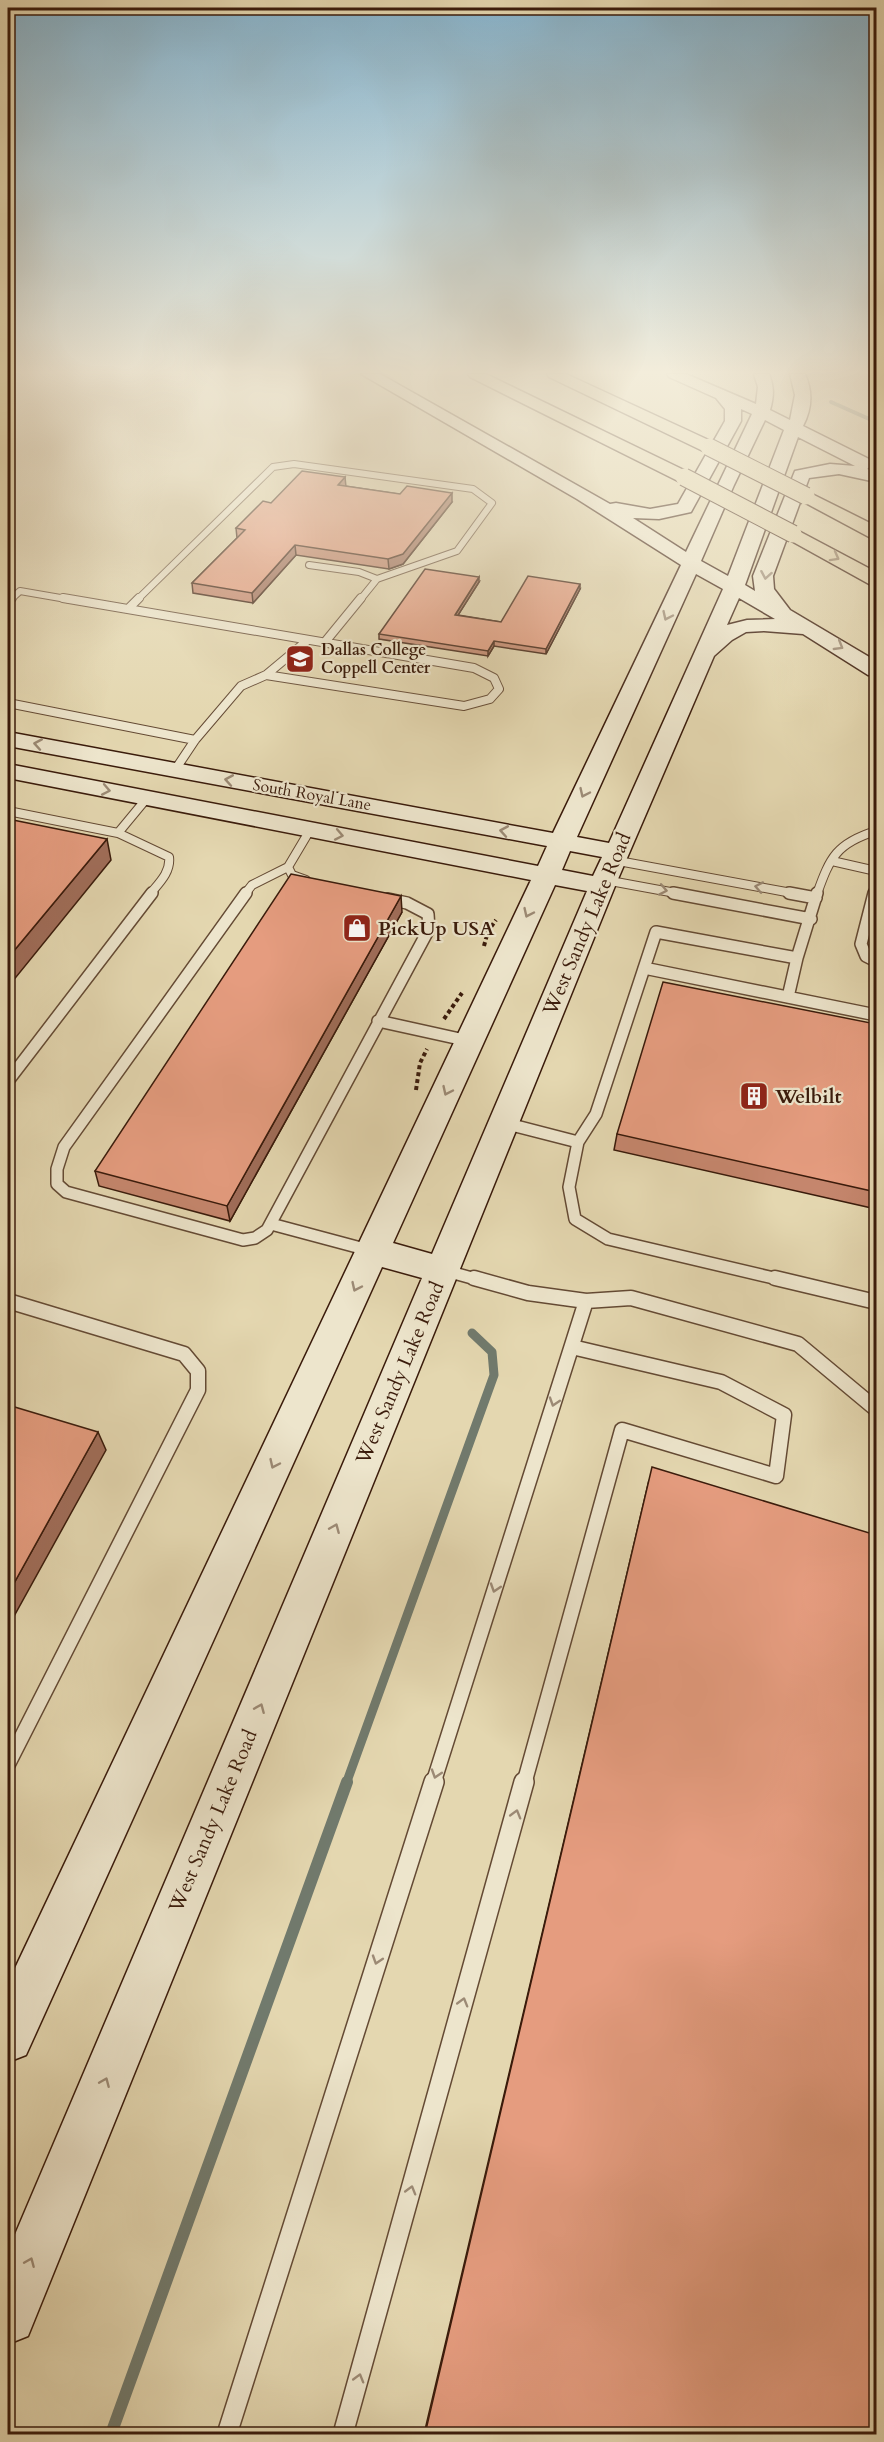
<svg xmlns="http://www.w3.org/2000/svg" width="884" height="2442" font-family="Cardo,serif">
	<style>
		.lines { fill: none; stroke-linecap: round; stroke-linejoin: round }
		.stream-far2 { stroke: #717a6d; stroke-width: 4 }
		.stream-far1 { stroke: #717a6d; stroke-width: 9 }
		.stream { stroke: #717a6d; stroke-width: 12 }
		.service-far4-casing { stroke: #644a34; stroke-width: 8 }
		.service-far3-casing { stroke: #644a34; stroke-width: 10 }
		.service-far2-casing { stroke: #644a34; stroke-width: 14 }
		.service-far1-casing { stroke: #644a34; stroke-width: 17 }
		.service-casing { stroke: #644a34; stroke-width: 22 }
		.secondary-casing { stroke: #3a1b0b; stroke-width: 3 }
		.motorway-casing { stroke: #3a1b0b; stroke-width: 3 }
		.path { stroke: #3a1b0b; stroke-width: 4; stroke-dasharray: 4 3; stroke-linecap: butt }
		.service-far4 { stroke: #ede5cc; stroke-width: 6 }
		.service-far3 { stroke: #ede5cc; stroke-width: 8 }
		.service-far2 { stroke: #ede5cc; stroke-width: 11 }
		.service-far1 { stroke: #ede5cc; stroke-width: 14 }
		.service { stroke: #ede5cc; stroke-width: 19 }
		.secondary { fill: #ede5cc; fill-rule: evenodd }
		.motorway { fill: #e4d7b0; fill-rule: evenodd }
		.motorway-bridge-casing { stroke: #3a1b0b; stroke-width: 19; stroke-linecap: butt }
		.motorway-bridge { stroke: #e4d7b0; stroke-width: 17 }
		.wall { fill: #c5866d; stroke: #3a1b0b; stroke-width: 1.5 }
		.shaded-wall { fill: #a06d59; stroke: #3a1b0b; stroke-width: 1.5 }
		.building { fill: #e59c7f; stroke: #3a1b0b; stroke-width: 1.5 }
		.oneway { stroke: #8f795e }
		.oneway2 { stroke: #9c8a75 }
		.labels { text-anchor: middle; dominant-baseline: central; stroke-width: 4.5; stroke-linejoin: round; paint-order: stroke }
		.far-poi-label { font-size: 16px; font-weight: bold; fill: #3a1b0b; stroke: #ede5cc; text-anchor: start }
		.far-street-label { font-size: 16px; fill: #3a1b0b; stroke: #ede5cc }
		.street-label { font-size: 20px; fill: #3a1b0b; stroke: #ede5cc }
		.poi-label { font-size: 20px; font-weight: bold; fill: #3a1b0b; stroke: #ede5cc; text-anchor: start }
	</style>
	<rect width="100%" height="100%" fill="#e4d7b0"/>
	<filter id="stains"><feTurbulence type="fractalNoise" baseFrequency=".00333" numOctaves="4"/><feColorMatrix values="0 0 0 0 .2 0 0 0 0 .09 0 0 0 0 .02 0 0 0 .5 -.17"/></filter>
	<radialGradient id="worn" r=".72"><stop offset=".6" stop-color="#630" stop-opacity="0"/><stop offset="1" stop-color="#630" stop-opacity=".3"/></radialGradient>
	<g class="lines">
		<!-- stream-far2 -->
		<path class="stream-far2" d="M831,402l45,20"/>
		<!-- stream-far1 -->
		<path class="stream-far1" d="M346,1784l148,-409 -2,-23 -20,-19"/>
		<!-- stream -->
		<path class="stream" d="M111,2434l236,-652"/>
		<!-- service-far4 casing -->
		<g class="service-far4-casing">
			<path id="service-far4" d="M309,565l50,7 18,7
				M10,600l10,-9 52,9
				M137,600l136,-133 21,-3 179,25 19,14 -35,48 -80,28 -17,21"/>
		</g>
		<!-- service-far3 casing -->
		<g class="service-far3-casing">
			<path id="service-far3" d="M63,598l411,70 20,10 5,11 -9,10 -26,7 -198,-31
				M8,602l4,-4
				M129,608l10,-10
				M325,642l36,-44
				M8,703l187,37
				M175,770l20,-30 46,-54 25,-11 42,-35
				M8,811l110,22 29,-35
				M118,833l51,24c2,15 -10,26 -19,37
				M613,860l184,34
				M832,861l44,10
				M306,880l-14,-5 -4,-8 22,-37
				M605,880l76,14
				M245,894l7,-9 36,-18
				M817,894c13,-37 20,-51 59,-63
				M874,894l2,-8"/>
		</g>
		<!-- service-far2 casing -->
		<g class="service-far2-casing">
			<path id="service-far2" d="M246,893l-182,254 -7,22v15l9,8 177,48 12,-2 12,-8 162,-301 -1,-15 -21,-11 -19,-4
				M673,893l138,26
				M789,893l27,5
				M874,893l-13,51 5,12 10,5
				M644,968l232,47
				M788,997l9,-39
				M378,1021l91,20
				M8,1081l144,-188
				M504,1123l74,19 -9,45 6,32 33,20 174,41
				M578,1142l18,-28 60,-182 141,26 20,-65
				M271,1224l101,27
				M443,1270l36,10"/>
		</g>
		<!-- service-far1 casing -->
		<g class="service-far1-casing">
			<path id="service-far1" d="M474,1278l54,15 58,8 45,-3 167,46 78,65
				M775,1278l101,24
				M8,1301l176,53 14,17v19l-190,374
				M433,1784l153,-483
				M524,1784l98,-354 154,46 8,-61 -63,-33 -149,-35"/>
		</g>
		<!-- service casing -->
		<g class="service-casing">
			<path id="service" d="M227,2434l207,-652
				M343,2434l181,-652"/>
		</g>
		<!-- secondary casing -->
		<g class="secondary-casing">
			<path id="secondary" d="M361,374h19l230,130 6,-1 34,6 28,-5 47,-83v-12l-9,-11 -47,-21 -2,-3h19l70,30 2,-17 -4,-13h15c5,13 5,22 1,36l20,10 5,-25 -5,-21h15c8,18 7,35 -2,52l68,34 3,4 -7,5 9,2v11l-37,-8 -30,4 -36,98 1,13 16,21 86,51v15l-8,-1 -65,-41 -39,-3 -18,1 -14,8 -18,16 -99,230 -587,1450 -20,8v-93l414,-973 -40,-11 -356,788 -18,7v-79l523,-1103 -523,-102v-14l530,102 9,-20 -539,-100v-14l545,101 128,-268 -104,-66zM741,409l11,5 -66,138 -53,-34 26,1 32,-7 50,-91zM765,420l19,10 -56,146 -27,-15 33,-76zM798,437l57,29 -25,-2 -35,7 -42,105 2,15 -10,-6zM696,574l27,15 -114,254 -32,-6zM739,598l36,21h1l-29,1 -20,5zM570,851l32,6 -9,19 -31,-6zM555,885l32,6 -155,363 -39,-11z"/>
		</g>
		<!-- motorway casing -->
		<g class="motorway-casing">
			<path id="motorway" d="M468,374h18l204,99 3,4 -3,4h-12l-208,-104z
				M547,374h19l149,69 2,4 -2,4h-12l-154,-74z
				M806,491l70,35v12l-7,-1 -69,-37 -3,-4 3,-4z
				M793,528l83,44v14l-7,-2 -83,-46 -2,-4 2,-4z"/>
		</g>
		<!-- path -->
		<path class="path" d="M484,946l4,-15 8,-11
			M444,1019l18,-26
			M416,1090l4,-27 7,-14"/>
		<!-- service-far4 -->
		<use href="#service-far4" class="service-far4"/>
		<!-- service-far3 -->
		<use href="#service-far3" class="service-far3"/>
		<!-- service-far2 -->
		<use href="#service-far2" class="service-far2"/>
		<!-- service-far1 -->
		<use href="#service-far1" class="service-far1"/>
		<!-- service -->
		<use href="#service" class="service"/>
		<!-- secondary -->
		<use href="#secondary" class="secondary"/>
		<!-- motorway -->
		<use href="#motorway" class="motorway"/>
		<!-- motorway-bridge casing -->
		<g class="motorway-bridge-casing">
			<path id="motorway-bridge" d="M709,447l97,49
				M684,477l109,57"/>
		</g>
		<!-- motorway-bridge -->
		<use href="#motorway-bridge" class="motorway-bridge"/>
	</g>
	<!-- wall -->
	<path class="wall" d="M345,477v9l107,16 -49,62 -14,5 -93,-14 -43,48 -60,-10 -1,-10 45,-45 -1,-10z
		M479,582l-21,33 43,7 79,-33 -34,65 -52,-8 -6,10 -109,-17v-5z
		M402,912l-172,309 -131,-35 -4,-15z
		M876,1024v185l-262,-59 3,-16z
		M649,1480l227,954h-452z"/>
	<!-- shaded-wall -->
	<path class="shaded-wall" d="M345,477l1,10 -8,-2z
		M452,493v9l-49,62 -14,5 -1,-10z
		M295,545l1,10 -43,48 -1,-10z
		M479,577v5l-24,38v-5z
		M580,584v5l-34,65v-5z
		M494,641v5l-6,10v-5z
		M107,839l4,21 -103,127v-29z
		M401,896l1,16 -172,309 -3,-15z
		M98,1432l8,18 -98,177v-33z"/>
	<!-- building -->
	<path class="building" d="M302,471l43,6 -7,8 62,9 7,-8 45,7 -49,61 -15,5 -93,-14 -43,48 -60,-10 53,-53 -9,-2 27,-27 8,2z
		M425,569l54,8 -24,38 46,7 27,-46 52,8 -34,65 -52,-8 -6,10 -109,-17z
		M8,819l99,20 -99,119z
		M291,874l110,22 -174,310 -132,-35z
		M663,982l213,42v168l-259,-58z
		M8,1405l90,27 -90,162z
		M652,1467l224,68v899h-451z"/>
	<!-- one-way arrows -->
	<defs><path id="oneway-chevron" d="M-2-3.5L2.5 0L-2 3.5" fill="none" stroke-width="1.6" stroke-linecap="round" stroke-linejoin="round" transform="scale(1.5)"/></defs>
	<use class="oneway" href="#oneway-chevron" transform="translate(835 557) rotate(29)"/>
	<g class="oneway2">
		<use href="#oneway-chevron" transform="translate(766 575) rotate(100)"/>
		<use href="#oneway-chevron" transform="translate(667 616) rotate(115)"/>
		<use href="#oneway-chevron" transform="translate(839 646) rotate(31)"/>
		<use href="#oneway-chevron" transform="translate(38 744) rotate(-170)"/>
		<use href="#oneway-chevron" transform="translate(229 780) rotate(-170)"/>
		<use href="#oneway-chevron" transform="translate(106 790) rotate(11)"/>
		<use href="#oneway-chevron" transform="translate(584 793) rotate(115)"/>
		<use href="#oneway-chevron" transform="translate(504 831) rotate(-170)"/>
		<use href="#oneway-chevron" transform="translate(339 835) rotate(11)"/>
		<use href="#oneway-chevron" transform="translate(759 887) rotate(-169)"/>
		<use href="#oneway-chevron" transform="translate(663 890) rotate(11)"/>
		<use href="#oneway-chevron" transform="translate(528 913) rotate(115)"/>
		<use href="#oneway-chevron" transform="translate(447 1091) rotate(115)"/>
		<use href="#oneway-chevron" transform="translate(356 1287) rotate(115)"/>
		<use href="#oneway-chevron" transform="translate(554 1402) rotate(108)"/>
		<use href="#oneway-chevron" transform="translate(274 1464) rotate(115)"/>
		<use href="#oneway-chevron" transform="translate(335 1528) rotate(-67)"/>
		<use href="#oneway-chevron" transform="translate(495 1588) rotate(108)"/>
		<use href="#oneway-chevron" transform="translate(260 1708) rotate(-67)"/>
		<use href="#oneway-chevron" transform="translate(436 1774) rotate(108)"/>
		<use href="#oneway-chevron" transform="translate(516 1814) rotate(-74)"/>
		<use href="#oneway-chevron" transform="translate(377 1960) rotate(108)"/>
		<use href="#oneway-chevron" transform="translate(463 2002) rotate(-74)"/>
		<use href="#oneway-chevron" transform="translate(105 2082) rotate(-67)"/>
		<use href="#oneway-chevron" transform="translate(411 2190) rotate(-74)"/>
		<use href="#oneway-chevron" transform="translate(30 2262) rotate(-67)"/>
		<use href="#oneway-chevron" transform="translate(359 2378) rotate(-74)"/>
	</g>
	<!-- sky -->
	<linearGradient id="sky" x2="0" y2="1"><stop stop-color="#87b6d1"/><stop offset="0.52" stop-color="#f3eddb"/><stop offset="1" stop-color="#f3eddb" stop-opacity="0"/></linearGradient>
	<rect width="884" height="716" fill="url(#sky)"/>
	<!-- icons -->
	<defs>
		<g id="university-square" transform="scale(1.5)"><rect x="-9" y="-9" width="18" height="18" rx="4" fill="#8f2418" stroke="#ede5cc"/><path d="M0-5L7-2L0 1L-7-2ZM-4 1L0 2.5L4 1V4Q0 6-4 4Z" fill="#fff"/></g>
		<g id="shop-square" transform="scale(1.5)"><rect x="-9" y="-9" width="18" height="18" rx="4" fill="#8f2418" stroke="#ede5cc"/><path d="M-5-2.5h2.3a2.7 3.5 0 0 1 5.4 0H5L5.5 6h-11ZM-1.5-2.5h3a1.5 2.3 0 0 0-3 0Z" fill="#fff"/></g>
		<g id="building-square" transform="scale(1.5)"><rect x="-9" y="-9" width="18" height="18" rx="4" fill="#8f2418" stroke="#ede5cc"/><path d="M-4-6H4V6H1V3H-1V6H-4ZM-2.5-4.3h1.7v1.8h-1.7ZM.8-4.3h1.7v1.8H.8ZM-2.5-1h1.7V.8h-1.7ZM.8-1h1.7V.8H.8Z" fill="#fff"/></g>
	</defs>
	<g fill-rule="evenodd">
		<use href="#university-square" x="300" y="659"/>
		<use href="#shop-square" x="357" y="928"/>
		<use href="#building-square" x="754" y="1096"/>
	</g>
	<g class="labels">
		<!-- far-poi labels -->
		<g class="far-poi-label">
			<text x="321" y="650">Dallas College<tspan x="321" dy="18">Coppell Center</tspan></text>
		</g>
		<!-- far-street labels -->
		<g class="far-street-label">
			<text transform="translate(312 795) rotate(10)">South Royal Lane</text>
		</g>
		<!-- street labels -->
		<g class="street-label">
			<text transform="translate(587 924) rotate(-67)">West Sandy Lake Road</text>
			<text transform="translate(400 1373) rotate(-67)">West Sandy Lake Road</text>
			<text transform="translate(213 1821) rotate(-67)">West Sandy Lake Road</text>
		</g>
		<!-- poi labels -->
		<g class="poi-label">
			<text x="378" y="928">PickUp USA</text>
			<text x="775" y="1096">Welbilt</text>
		</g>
	</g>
	<!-- margin -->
	<rect width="884" height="2442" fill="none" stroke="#e4d7b0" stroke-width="30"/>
	<rect x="9" y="9" width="866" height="2424" fill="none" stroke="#3a1b0b" stroke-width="3"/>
	<rect x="15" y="15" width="854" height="2412" fill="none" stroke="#3a1b0b" stroke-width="1.5"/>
	<rect width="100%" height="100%" filter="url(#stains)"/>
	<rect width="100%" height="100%" fill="url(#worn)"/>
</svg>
